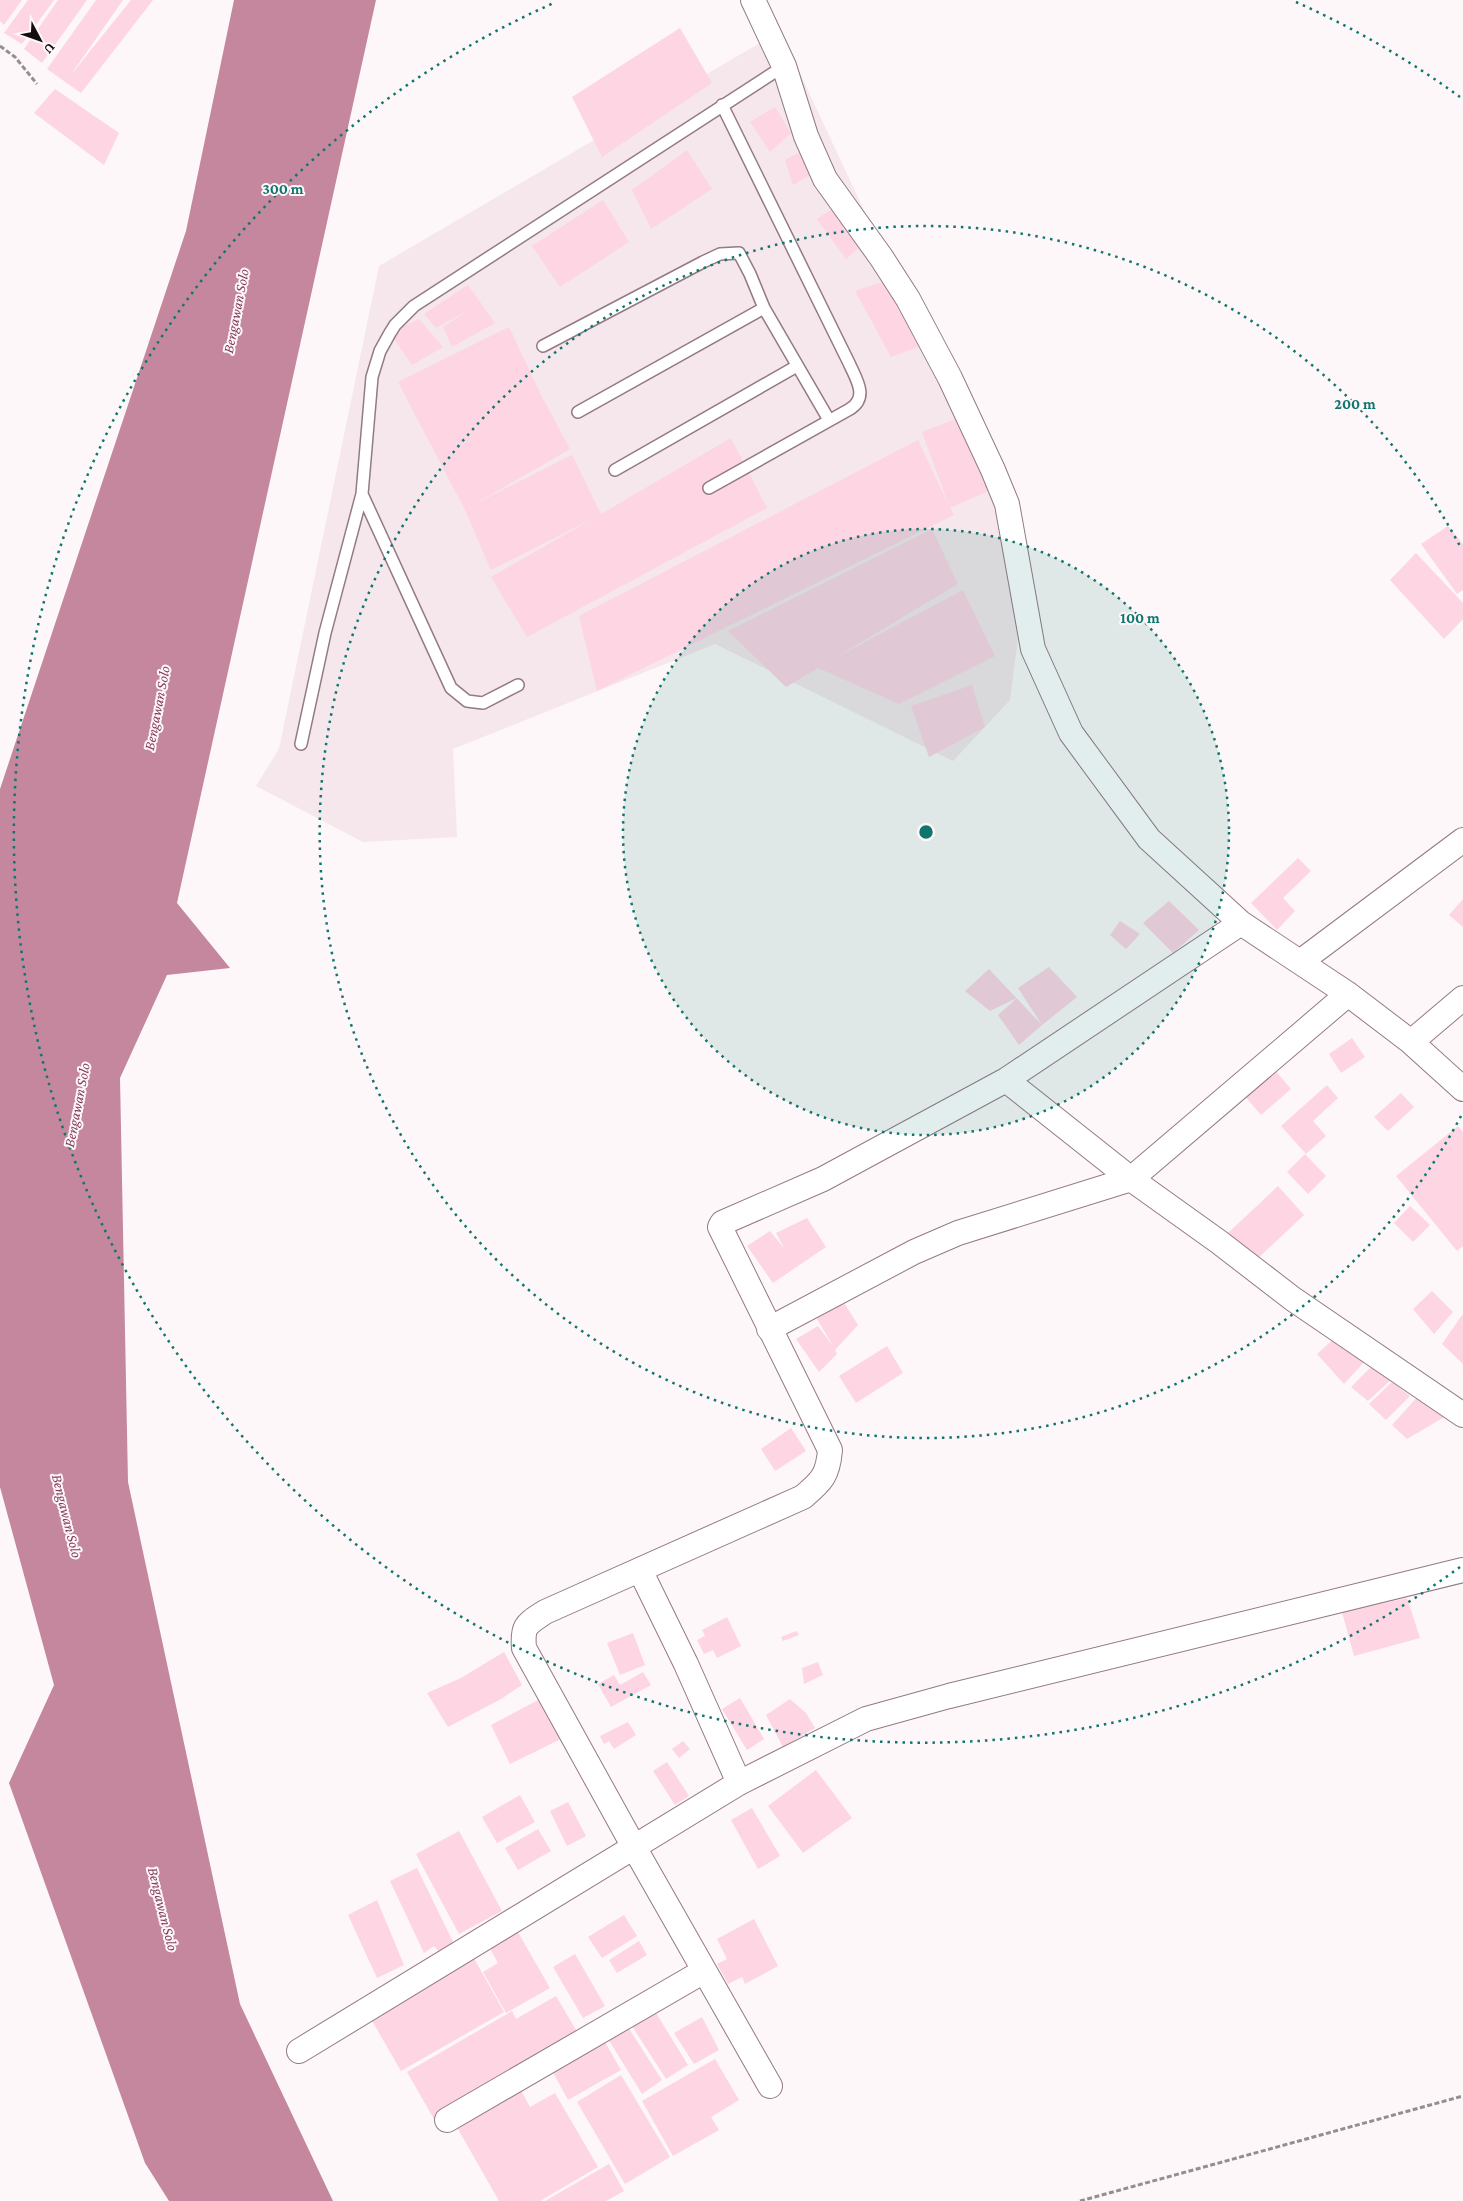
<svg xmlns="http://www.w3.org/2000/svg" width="1463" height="2201" font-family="'Crimson Pro',serif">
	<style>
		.built { fill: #f5e7ec }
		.water { fill: #c4879d }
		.building { fill: #fdd5e3 }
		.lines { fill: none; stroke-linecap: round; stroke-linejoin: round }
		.service-casing { stroke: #937a83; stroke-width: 14 }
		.minor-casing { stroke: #937a83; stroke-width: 26 }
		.path { stroke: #958d90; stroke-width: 3; stroke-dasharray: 5 2.5; stroke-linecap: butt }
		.service { stroke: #fff; stroke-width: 11 }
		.minor { stroke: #fff; stroke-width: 24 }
		.ring { fill: none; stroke: #0f766e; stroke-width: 2.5; stroke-dasharray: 2.5 5 }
		.labels { text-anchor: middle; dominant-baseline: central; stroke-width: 4; stroke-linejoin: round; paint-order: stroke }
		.water-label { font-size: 15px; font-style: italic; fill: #853a5a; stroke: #fdf7f9 }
		.centre { fill: #0f766e; stroke: #fdf7f9; stroke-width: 2.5 }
		.ring-label { font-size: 15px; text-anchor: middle; font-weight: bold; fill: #0f766e; stroke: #fdf7f9; stroke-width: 4; stroke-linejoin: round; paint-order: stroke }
	</style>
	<rect width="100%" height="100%" fill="#fdf7f9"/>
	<!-- built -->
	<path class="built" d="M780,31l248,529 -18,140 -57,61 -238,-117 -262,105 4,88 -94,5 -107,-56 23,-37 100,-483z"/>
	<!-- water -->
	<path class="water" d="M234,0h142l-199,903 53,65 -63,7 -47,103 8,404 112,522 93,197h-164l-24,-38 -136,-380 45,-98 -54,-198v-698l186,-558z"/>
	<!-- building -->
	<path class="building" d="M0,0h22l-18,25 -4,-4z
		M28,0h26l-32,44 -18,-11z
		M58,0h29l-45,63 -18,-14z
		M96,0h27l-53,76 61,-76h22l-72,93 -34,-24z
		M680,28l32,55 -110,74 -30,-60z
		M55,89l64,44 -15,32 -70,-52z
		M775,107l16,26 -21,19 -20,-30z
		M806,149l8,24 -21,12 -8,-25z
		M687,150l25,39 -61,40 -19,-39z
		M603,200l26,42 -69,45 -28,-41z
		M835,207l26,39 -15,13 -29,-40z
		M885,281l35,65 -29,11 -36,-66z
		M468,285l27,38 -43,24 -9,-20 26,-17 -33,18 -12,-14z
		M419,319l24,28 -31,18 -22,-32z
		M509,327l32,68 29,54 -97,56 99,-50 29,59 130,-76 36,70 -240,129 -36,-60 103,-59 -103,52 -26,-60 -67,-128z
		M956,419l39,69 -45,20 4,7 -357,176 -18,-75 339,-176 31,66 -27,-74z
		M1448,526l15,18v46l-6,4 -36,-50z
		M932,529l26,55 -125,75 130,-69 32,66 -96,48 -81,-36 -32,19 -58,-56z
		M1416,553l47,50v16l-19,20 -54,-59z
		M972,685l13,42 -56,30 -18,-51z
		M1298,858l13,13 -28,27 12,13 -18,19 -26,-27z
		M1463,899v28l-14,-12z
		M1169,901l30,29 -26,23 -30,-30z
		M1120,921l20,13 -14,15 -16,-14z
		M1049,967l28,30 -35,28 -24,-37z
		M989,969l53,56 -23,20 -21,-30 19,-17 -27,13 -25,-20z
		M1352,1038l13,19 -24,16 -12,-19z
		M1274,1069l17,20 -30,26 -18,-21z
		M1327,1085l11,13 -25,23 13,15 -20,18 -25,-28z
		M1401,1093l13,14 -26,24 -14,-14z
		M1458,1126l5,6v114l-6,5 -61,-75z
		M1305,1154l21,22 -18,18 -21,-22z
		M1278,1186l26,29 -51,48 -26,-29z
		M1410,1206l20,19 -17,17 -19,-19z
		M807,1218l19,29 -53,36 -26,-37 23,-15 14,17 -8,-15z
		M1432,1291l21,21 -19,22 -21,-25z
		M841,1298l17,27 -23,25 2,4 -18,18 -23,-33 22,-13 15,20 -19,-32z
		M1462,1315l1,1v48l-21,-20z
		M1339,1334l26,27 -21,23 -27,-30z
		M887,1346l16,27 -47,30 -17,-27z
		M1380,1358l16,17 -28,26 -17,-14z
		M1392,1382l18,14 -24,24 -17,-16z
		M1420,1394l26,22 -39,23 -15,-14z
		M791,1428l15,23 -31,20 -14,-22z
		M1407,1598l13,40 -66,18 -12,-44z
		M727,1617l14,29 -24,12 -4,-8 -9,4 -7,-14 8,-4 -3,-6z
		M796,1631l3,4 -16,6 -2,-4z
		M633,1633l12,32 -25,10 -13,-32z
		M504,1652l18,33 -21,14 -53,28 -21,-34 34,-15z
		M818,1662l5,13 -19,9 -2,-16z
		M643,1672l8,13 -40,22 -13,-23 16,-9 6,10z
		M740,1698l24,41 -17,11 -25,-41z
		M540,1699l21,40 -51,25 -19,-39z
		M790,1699l16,14 9,15 -32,19 -17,-32z
		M628,1722l8,13 -22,14 -5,-8 -5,3 -4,-8z
		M683,1741l7,8 -11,9 -7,-9z
		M667,1762l22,34 -14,9 -22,-34z
		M816,1770l36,48 -49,35 -35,-47z
		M520,1795l15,27 -38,21 -15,-26z
		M568,1802l18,34 -19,10 -17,-35z
		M752,1808l28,48 -22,13 -27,-49z
		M538,1829l13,22 -33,19 -13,-22z
		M459,1831l43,80 -43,23 -43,-80z
		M417,1868l40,82 -13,7 -10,-11 -10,7 -34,-72z
		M377,1900l27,65 -27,13 -29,-63z
		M624,1915l13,21 -35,22 -14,-21z
		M754,1919l24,47 -33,18 -3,-7 -14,7 -11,-20 10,-5 -10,-20z
		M515,1927l35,61 -44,25 -23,-41 15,-9 -11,-20z
		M639,1941l8,14 -30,18 -8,-13z
		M471,1953l33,59 -103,59 -34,-59z
		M575,1954l30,52 -22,12 -30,-51z
		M556,1996l23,39 -145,84 -27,-47 105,-61 4,8z
		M653,2008l35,57 -22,14 -36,-56z
		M702,2017l17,33 -25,14 -20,-31z
		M626,2024l36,56 -20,14 -35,-57z
		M602,2037l19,33 -53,30 -18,-33z
		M715,2059l24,41 -28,17 8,13 -46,26 -31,-55z
		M621,2075l49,82 -45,27 -48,-82z
		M518,2085l12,22 25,-14 43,74 -58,34h-41l-45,-79z
		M609,2164l15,27 -18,10h-61z"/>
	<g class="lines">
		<!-- service casing -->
		<g class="service-casing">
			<path id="service" d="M543,346l160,-84 17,-8 19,-1 11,21 14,34 65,112
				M578,412l186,-104
				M615,470l182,-104
				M709,488l141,-79c19,-12 6,-30 -1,-46l-127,-258
				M362,494l89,194 16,13 16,2 35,-18
				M301,744l24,-111 37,-139 10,-117 8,-26 10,-18 5,-8 19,-19 370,-240"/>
		</g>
		<!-- minor casing -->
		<g class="minor-casing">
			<path id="minor" d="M753,0l31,66 22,70 19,43 56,78 27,42 42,79 43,92 14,34 26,145 38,84 78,106 92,84 107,71 63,48 52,47
				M1300,962l163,-122
				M1411,1042l52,-44
				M1006,1080l125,99 88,63 74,57 170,116
				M769,1329l145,-77 44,-19 173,-54 217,-185
				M640,1570l46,94 53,119
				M299,2051l440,-268 127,-64 83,-23 514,-126
				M770,2086l-136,-239 -110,-199c-2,-23 3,-24 21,-36l258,-115c19,-16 25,-22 27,-47l-110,-223 2,-4 101,-44 183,-99 235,-157
				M447,2120l257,-149"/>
		</g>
		<!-- path -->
		<path class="path" d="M0,46l15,11 22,27
			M1080,2201l383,-105"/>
		<!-- service -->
		<use href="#service" class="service"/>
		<!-- minor -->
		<use href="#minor" class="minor"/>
	</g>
	<!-- distance rings -->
	<circle cx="926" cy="832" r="303" fill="#0f766e" fill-opacity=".12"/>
	<g class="ring">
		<circle cx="926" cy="832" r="303"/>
		<path d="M1461 1116A606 606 0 1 1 1461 548"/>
		<path d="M1460 1567A909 909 0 1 1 556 2M1296 2A909 909 0 0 1 1460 97"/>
	</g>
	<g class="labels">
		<!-- water labels -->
		<g class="water-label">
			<text transform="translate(236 311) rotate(-79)">Bengawan Solo</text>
			<text transform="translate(157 708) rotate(-79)">Bengawan Solo</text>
			<text transform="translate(77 1105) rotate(-79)">Bengawan Solo</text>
			<text transform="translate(67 1516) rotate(76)">Bengawan Solo</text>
			<text transform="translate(163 1909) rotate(76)">Bengawan Solo</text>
		</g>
	</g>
	<circle cx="926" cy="832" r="8" class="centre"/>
	<g class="ring-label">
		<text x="283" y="194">300 m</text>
		<text x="1355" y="409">200 m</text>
		<text x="1140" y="623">100 m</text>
	</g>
	<!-- north arrow -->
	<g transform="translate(40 40) rotate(131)" stroke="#fdf7f9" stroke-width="4" paint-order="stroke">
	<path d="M0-4L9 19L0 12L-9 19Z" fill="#150c0f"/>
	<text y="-8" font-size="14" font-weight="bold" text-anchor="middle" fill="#150c0f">U</text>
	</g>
</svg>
